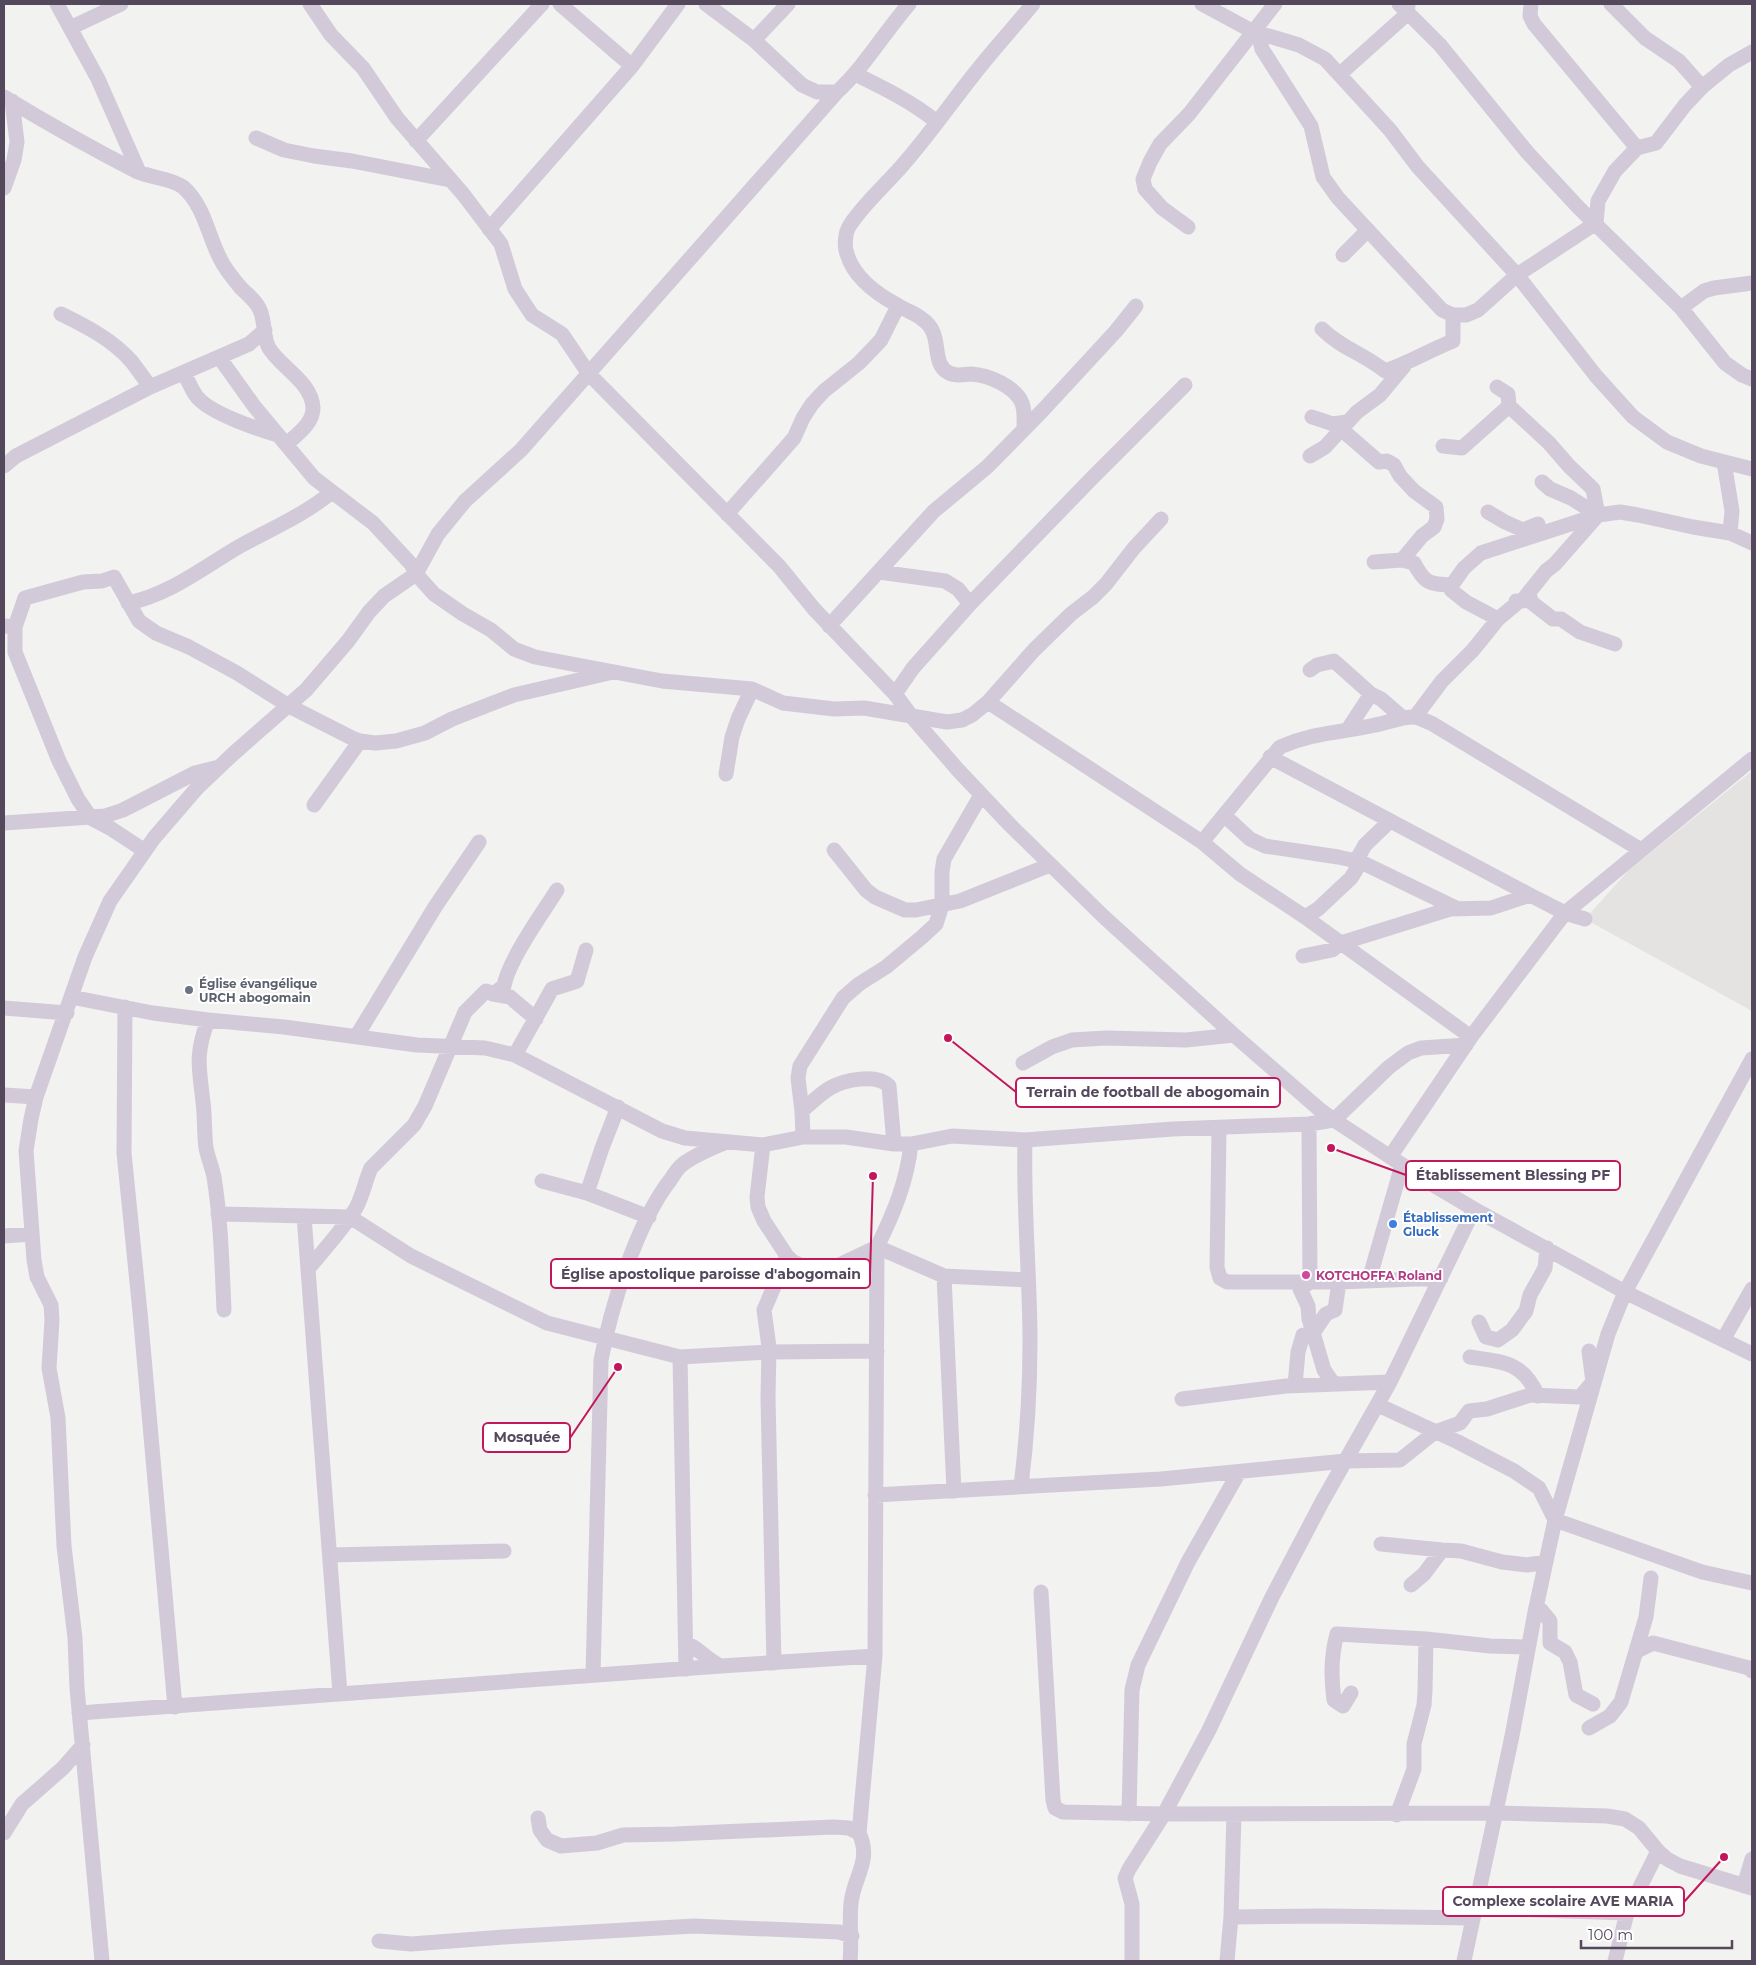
<svg xmlns="http://www.w3.org/2000/svg" width="1756" height="1965" font-family="Montserrat,sans-serif">
	<style>
		.education { fill: #e4e3e2 }
		.lines { fill: none; stroke-linecap: round; stroke-linejoin: round }
		.minor { stroke: #d2cad9; stroke-width: 15 }
		.worship-dot { fill: #6b7280; stroke: #fff; stroke-width: 2 }
		.shop-dot { fill: #3f7fe0; stroke: #fff; stroke-width: 2 }
		.hotel-dot { fill: #d1479c; stroke: #fff; stroke-width: 2 }
		.labels { text-anchor: middle; dominant-baseline: central; stroke-width: 4; stroke-linejoin: round; paint-order: stroke }
		.worship-label { font-size: 12px; font-weight: bold; fill: #5b616d; stroke: #fff; text-anchor: start }
		.shop-label { font-size: 12px; font-weight: bold; fill: #366cbe; stroke: #fff; text-anchor: start }
		.hotel-label { font-size: 12px; font-weight: bold; fill: #b23c85; stroke: #fff; text-anchor: start }
		.leader { fill: none; stroke: #c2185b; stroke-width: 2 }
		.callout-dot { fill: #c2185b; stroke: #fff; stroke-width: 2 }
		.callout { fill: #fff; stroke: #c2185b; stroke-width: 2 }
		.callout-label { font-size: 14px; text-anchor: middle; font-weight: bold; fill: #54485d }
	</style>
	<rect width="100%" height="100%" fill="#f2f2f0"/>
	<!-- education -->
	<path class="education" d="M1752,771v240l-167,-92 43,-48z"/>
	<g class="lines">
		<!-- minor -->
		<path class="minor" d="M57,4l41,75 41,93
			M310,4l21,31 32,33 34,50 66,76 38,50 14,45 17,26 30,19 27,40 190,192 35,43 81,85 17,23 46,53 52,55 94,92 130,118 85,74 15,11 96,63 44,26 151,83 127,62
			M560,4l72,62
			M706,4l48,36 48,45 15,7h20
			M1202,4l50,27 47,14 26,14 65,71 28,37 99,108 79,101 37,41 34,25 34,14 51,13
			M1399,4l41,41 87,107 51,55 103,101 44,55 17,12 10,4
			M1531,4l-1,12 4,8 103,124
			M1611,4l34,34 34,23 23,26
			M70,28l51,-24
			M1258,33l4,16 49,77 12,51 15,21 104,112 11,5h13l12,-5 39,-35 79,-52 2,-22 17,-30 22,-23 19,-5 29,-38 17,-18 27,-22 23,-13
			M754,40l34,-36
			M855,74c29,14 57,28 82,48
			M1340,74l67,-60 1,-9
			M4,97c43,26 87,51 132,74 14,7 35,7 47,16 23,20 25,52 40,77 5,8 12,17 18,24 6,6 14,12 18,20 7,13 3,27 10,40 12,20 43,34 44,60 0,16 -16,26 -26,36
			M256,138l28,12 30,6 38,5 98,19
			M416,141l126,-137
			M4,188l10,-28 3,-18 -5,-41
			M1188,227l-26,-19 -17,-19 -2,-10 7,-17 10,-18 29,-30 86,-110
			M489,229l143,-163 46,-62
			M1343,255l25,-25
			M1681,308l23,-17 10,-3 38,-5
			M61,314c25,12 52,26 71,48 6,8 12,16 18,25
			M1322,329c19,19 42,25 63,42 24,-8 45,-21 68,-30v-26
			M219,357l35,49 60,72 59,45 38,41 5,10 18,20 29,20 28,16 23,19 21,8 127,24 90,8 31,14 51,6 30,-1 83,14 15,-2 10,-5 16,-13 46,-52 37,-36 22,-17 13,-13 28,-36 27,-29
			M182,373c8,7 9,19 17,26 14,15 58,30 79,36
			M1497,387l11,7 1,12
			M1312,417l21,7 14,-2
			M1024,429c0,-9 1,-18 -2,-26 -7,-17 -34,-28 -51,-29 -7,0 -14,3 -22,-1 -20,-10 -4,-39 -27,-54 -7,-6 -15,-8 -23,-13 -21,-11 -45,-28 -52,-52 -3,-8 -2,-22 3,-29 15,-23 39,-43 57,-65 24,-28 45,-58 68,-87 18,-23 39,-46 58,-69
			M1341,429l38,33 8,-1 7,4 6,11 14,15 22,16 1,12 -3,8 -12,9 -20,24 12,3c11,21 15,21 38,22
			M1443,446l19,2 47,-42 40,37 20,23 24,23 5,26 -27,-17 -21,-9 -8,-7
			M1310,456l15,-9 32,-35 23,-17 25,-30
			M1724,462l8,49 -2,22
			M4,466l12,-10 134,-69 99,-43 16,-14
			M1488,512l17,10 18,8 15,-6
			M727,514l67,-76 9,-20 9,-14 12,-13 35,-28 22,-23 17,-34
			M1374,562l28,-2
			M879,572l66,9 13,8 12,15
			M1529,592l2,10 22,17h8l19,13 35,12
			M128,603c41,-8 76,-36 112,-57 31,-17 64,-31 92,-54
			M1498,619l18,-15v-3h6l24,-30 9,-7 43,-49
			M4,626l11,1v25l44,109 19,38 13,19 19,10 35,23
			M829,626l105,-115 53,-44 56,-57 73,-79 20,-25
			M15,627l10,-29 58,-16 19,-1 12,-4 25,44 17,12 33,14 48,26 52,33 63,32 8,3 15,2 21,-2 29,-8 27,-14 62,-24 95,-22
			M1310,670l7,-5 17,-4 37,33
			M895,694l18,-26 57,-64 123,-127 92,-92
			M988,702l214,140 38,32 65,43 166,120
			M1415,717l27,-36 31,-31 25,-31 -32,-17 -15,-12 1,-5 12,-17 17,-15 117,-38 22,-3 18,3 55,12 37,6 22,10
			M1348,729l23,-35 10,5 22,19
			M1270,757l260,138 35,18 20,6
			M726,774l6,-37 6,-18 14,-30
			M314,805l46,-64
			M1224,815l26,24 15,7 73,11 23,5 97,47
			M4,823l101,-7 18,-6 72,-37 24,-6
			M1202,842l78,-95c34,-15 61,-14 95,-22 12,-2 25,-8 38,-8 6,0 12,4 18,6l210,127
			M834,850l32,40 9,7 30,13h11l44,-9 90,-36
			M1305,917l13,-8 33,-31 5,-8v-9l9,-16 25,-24
			M1303,956l29,-6 9,-7 109,-34 41,-1 39,-13
			M493,994l11,-8c5,-27 38,-72 53,-96
			M71,997l82,16 55,7 76,7 133,18 68,3 30,7 147,76 23,7 78,7 40,-8h43l48,7h17l41,-8 73,4 148,-11 136,-5 25,-4 55,-53 19,-14 13,-5 45,-3
			M125,1007l-1,146 16,159 35,395
			M4,1008l63,5
			M208,1020c-13,35 -9,46 -5,82 2,15 1,31 3,46 2,10 6,19 8,29 7,44 8,89 10,133
			M356,1037l79,-130 44,-65
			M515,1055l37,-66 25,-8 9,-31
			M1023,1063l29,-16 20,-7 34,-2 80,2 48,-5
			M4,1095l32,2
			M802,1111c9,-8 18,-17 28,-23 14,-8 46,-15 59,-2l5,58
			M1309,1124l1,158
			M1219,1128l-2,139 3,11 7,4h112l102,-4
			M803,1137l-1,-26 -4,-33 2,-12 43,-68 16,-14 27,-17 36,-30 14,-13 6,-19v-33l2,-13 37,-64
			M763,1145l-6,52 1,10 6,14 23,35 6,6 7,3 21,2 16,-1 40,-19c17,-34 30,-66 34,-103
			M1390,1157l81,-120 94,-124 187,-154
			M542,1181l45,12 62,24
			M587,1193l15,-45 16,-41
			M218,1214l132,3 61,39 136,67 133,34 89,-5 108,-1
			M304,1216l36,478
			M4,1236l28,-2
			M308,1269c15,-18 36,-41 48,-61 7,-13 9,-27 15,-40l43,-43 11,-19 40,-94 21,-21 7,3 17,3 26,22
			M944,1276l10,215
			M1369,1280l33,-115
			M1310,1282l-10,7 8,17 1,13 15,51 9,13
			M1479,1322l7,15 12,3 14,-10 14,-19 4,-16 15,-27 2,-20
			M1723,1340l29,-51
			M680,1357l6,312
			M1470,1357c34,5 53,5 68,39
			M1295,1385l3,-33 5,-17 10,-2 13,-19 9,-4 4,-28
			M1182,1399l104,-13 104,-4
			M1378,1405l80,37 56,29 25,17 16,32 147,52 50,11
			M1021,1486c6,-48 9,-96 9,-144 0,-67 -7,-134 -5,-202
			M875,1495l286,-16 185,-18 54,-1 35,-28 25,-9 9,-12 18,-2 43,-14 50,2 13,-15 -4,-31
			M1381,1544l61,6
			M330,1555l174,-4
			M1411,1585l13,-11 18,-24 19,1 41,11 25,3 19,-3
			M1041,1592l12,208 2,8 8,4 101,2 332,-1 111,3 18,3 14,9 19,23 9,8 13,7 72,22
			M1535,1612l6,-2 9,11v22l15,9 5,10 6,33 17,9
			M686,1643c13,5 22,18 35,23l154,-10
			M1637,1651l16,-8 96,25 3,3
			M774,1663l-6,-265 1,-51 -5,-37 23,-54
			M593,1675l8,-315c10,-53 36,-138 70,-181 3,-5 7,-11 12,-15 12,-9 27,-15 41,-21
			M1351,1693l-8,13 -9,-6c-3,-22 -3,-45 3,-66l89,5 64,7 38,1
			M79,1713l642,-47
			M1589,1728l21,-12 11,-14 25,-85 5,-39
			M1129,1814l3,-124 6,-25 50,-103 51,-90
			M1397,1815l17,-46v-25l10,-39 1,-14 1,-52
			M538,1818l2,12 7,10 14,6 36,-3 26,-8 52,-1 158,-7 16,1 10,5c13,28 -5,43 -8,70 -2,19 1,39 -1,58
			M4,1833l18,-29 41,-36 20,-23
			M859,1833l16,-177 2,-409 67,29 84,4
			M1744,1886l8,-27
			M1475,1908l152,5
			M1231,1917l95,-1 147,2
			M379,1941l32,3 93,-7 190,-11 145,6 13,4
			M102,1961l-25,-273 -2,-50 -11,-92 -6,-128 -9,-50 3,-48 -1,-15 -14,-28 -3,-17 -8,-109 5,-32 5,-22 49,-140 25,-56 44,-63 43,-50 36,-34 73,-64 42,-49 21,-29 15,-16 32,-22 22,-40 27,-33 56,-51 316,-358c28,-26 47,-59 72,-88
			M1132,1961v-57l-7,-26 4,-9 35,-55 45,-84 63,-133 50,-95 68,-120 84,-173
			M1227,1961l4,-44 3,-103
			M1464,1961l48,-225 23,-124 20,-92 53,-186 17,-42 127,-233
			M1615,1961l12,-48 31,-62"/>
	</g>
	<!-- markers -->
	<circle class="worship-dot" cx="189" cy="990" r="5"/>
	<circle class="shop-dot" cx="1393" cy="1224" r="5"/>
	<circle class="hotel-dot" cx="1306" cy="1275" r="5"/>
	<g class="labels">
		<!-- worship labels -->
		<g class="worship-label">
			<text x="199" y="983">Église évangélique<tspan x="199" dy="14">URCH abogomain</tspan></text>
		</g>
		<!-- shop labels -->
		<g class="shop-label">
			<text x="1403" y="1217">Établissement<tspan x="1403" dy="14">Gluck</tspan></text>
		</g>
		<!-- hotel labels -->
		<g class="hotel-label">
			<text x="1316" y="1275">KOTCHOFFA Roland</text>
		</g>
	</g>
	<!-- callouts -->
	<path class="leader" d="M948 1038L1016 1092M1331 1148L1406 1175M873 1176L870 1274M618 1367L570 1438M1724 1857L1684 1902"/>
	<g class="callout-dot">
		<circle cx="948" cy="1038" r="5"/>
		<circle cx="1331" cy="1148" r="5"/>
		<circle cx="873" cy="1176" r="5"/>
		<circle cx="618" cy="1367" r="5"/>
		<circle cx="1724" cy="1857" r="5"/>
	</g>
	<g class="callout">
		<rect x="1016" y="1078" width="264" height="29" rx="5"/>
		<rect x="1406" y="1161" width="214" height="29" rx="5"/>
		<rect x="551" y="1259" width="319" height="29" rx="5"/>
		<rect x="483" y="1423" width="87" height="29" rx="5"/>
		<rect x="1443" y="1887" width="241" height="29" rx="5"/>
	</g>
	<g class="callout-label">
		<text x="1148" y="1097">Terrain de football de abogomain</text>
		<text x="1513" y="1180">Établissement Blessing PF</text>
		<text x="711" y="1279">Église apostolique paroisse d'abogomain</text>
		<text x="527" y="1442">Mosquée</text>
		<text x="1563" y="1906">Complexe scolaire AVE MARIA</text>
	</g>
	<!-- border -->
	<rect width="1756" height="1965" fill="none" stroke="#54485d" stroke-width="10"/>
	<!-- scale -->
	<path d="M1581 1940v8h151v-8" fill="none" stroke="#54485d" stroke-width="2.5"/>
	<text x="1588" y="1940" font-size="15" fill="#54485d" stroke="#ffffff" stroke-width="4" paint-order="stroke">100 m</text>
</svg>
